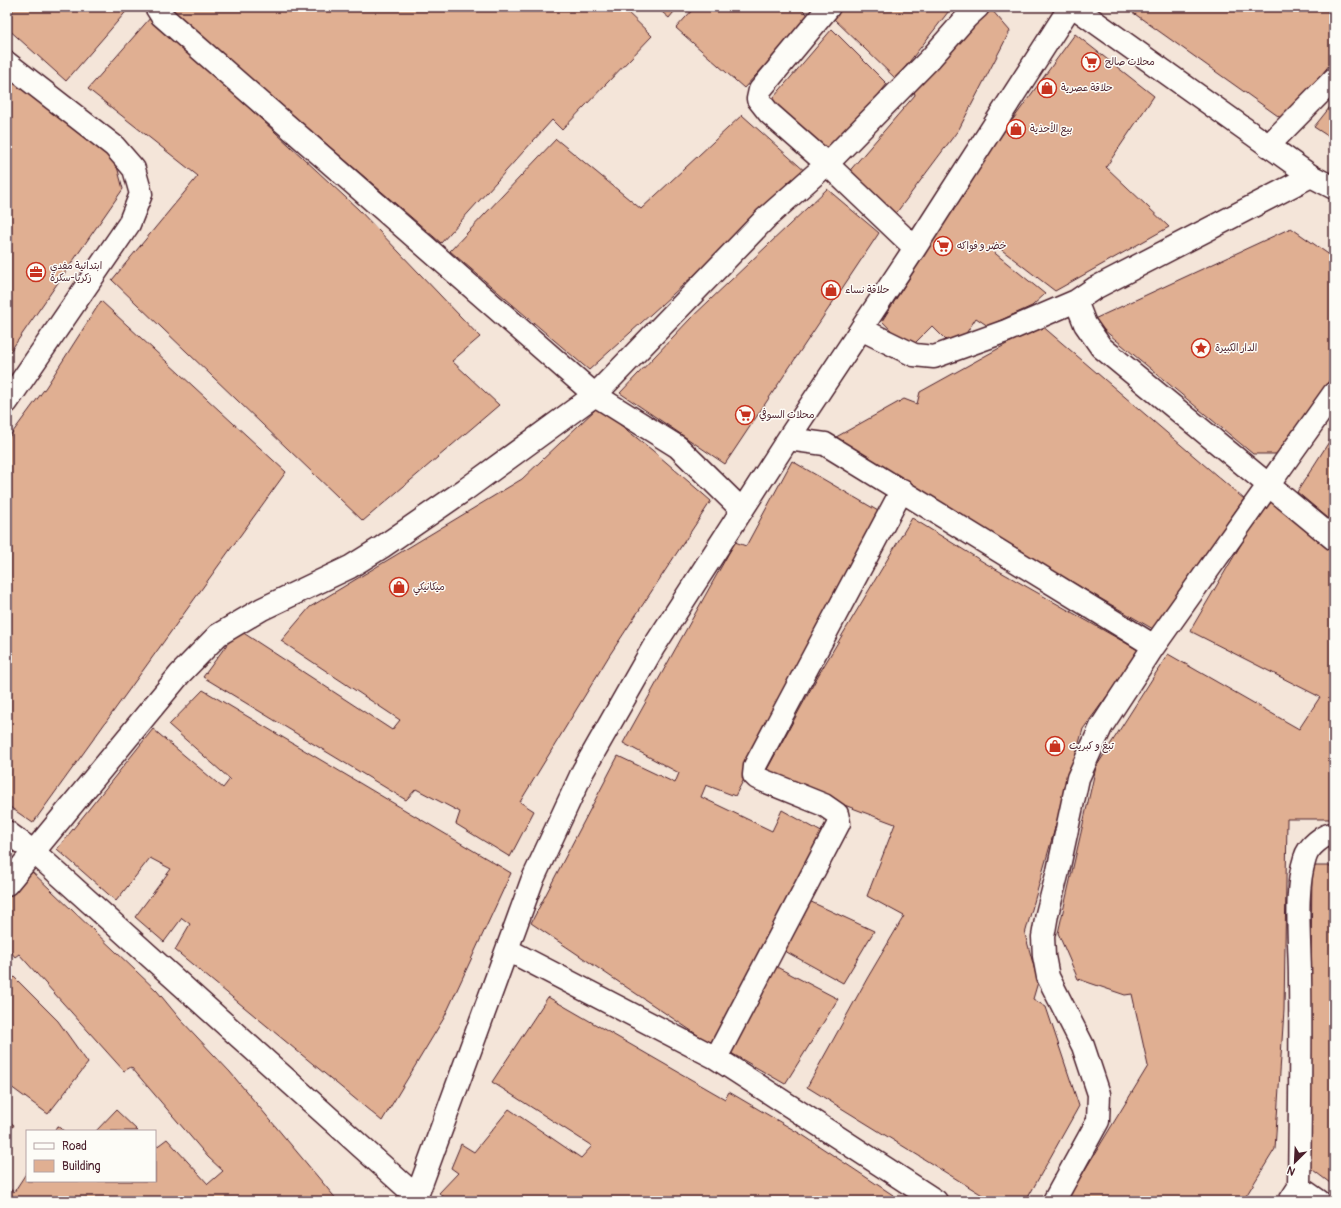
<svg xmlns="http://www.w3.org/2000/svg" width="1341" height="1208" font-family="Pangolin,'Playpen Sans Arabic',sans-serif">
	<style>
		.building { fill: #e0af92; stroke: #4a1f2b }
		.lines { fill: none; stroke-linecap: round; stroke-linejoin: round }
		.minor-casing { stroke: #4a1f2b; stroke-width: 25 }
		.tertiary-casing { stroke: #4a1f2b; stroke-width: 25 }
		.minor { stroke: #fdfcf7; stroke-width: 22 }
		.tertiary { stroke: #fdfcf7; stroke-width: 22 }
		.labels { text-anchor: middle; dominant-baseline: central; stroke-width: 3; stroke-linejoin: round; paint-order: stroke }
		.poi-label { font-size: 10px; fill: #4a1f2b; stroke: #fdfcf7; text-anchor: start }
	</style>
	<rect width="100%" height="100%" fill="#f4e5d9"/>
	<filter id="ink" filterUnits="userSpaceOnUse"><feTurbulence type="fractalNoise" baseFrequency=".025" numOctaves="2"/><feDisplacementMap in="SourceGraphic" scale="8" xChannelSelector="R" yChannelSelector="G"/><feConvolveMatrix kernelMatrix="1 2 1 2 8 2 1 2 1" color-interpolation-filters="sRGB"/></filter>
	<g filter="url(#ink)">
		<!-- building -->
		<path class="building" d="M7,7h123l-64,74 -59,-53v-10l6,-7z
			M168,7h454l30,29 -90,94 -10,-10 -111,123z
			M656,7h22l-9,11z
			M695,7h105l10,10 -66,71 -68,-60z
			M843,7h109l-56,72 -63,-61z
			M1125,7h209v52l-49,62z
			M991,9l19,22 -51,98 -65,87 -48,-41 69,-80 -2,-8z
			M151,17l207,192 122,128 -28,24 47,44 -136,116 -251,-241 86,-104 -110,-87z
			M832,29l55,55 -61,76 -58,-56z
			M1075,34l79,62 -48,71 63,60 -114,64 -61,-47 -3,6 54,44 -13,12 -44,20 -12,-8 -11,17 -17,7 -16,-16 -23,23 -27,-28 108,-170z
			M7,76l107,79 9,34 -116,167z
			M1334,102v38l-20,-13z
			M742,115l65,58 -218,197 -139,-119 106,-112 85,70z
			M827,189l52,44 -154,231 -105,-71 70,-74z
			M1291,228l43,30v116l-58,80h-23l-161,-134z
			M101,301l185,171 -253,351 -26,-18v-365l39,-53z
			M1041,325l203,174 -91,130 -324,-188 75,-42 13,5 3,-12z
			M598,407l54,43 59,51 -102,155 -89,146 14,9 -24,46 -54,-33 4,-12 -44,-23 -10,11 -203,-123 25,-34 14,-11 150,98 8,-10 -119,-79 29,-34 212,-128z
			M1334,434v89l-37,-31z
			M792,461l93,54 -150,281 -29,-11 -5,12 71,34 10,-21 43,24 -114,210 -180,-121 87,-167 57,27 4,-10 -56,-30 112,-201 11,4z
			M1270,495l64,52v272h-47l-3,191 -9,139 -32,52h-177l82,-135 -16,-72 -7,1 -47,-16 -20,-46 38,-166 72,-113 131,75 21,-32 -130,-66z
			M912,518l73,45 155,88 -57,78 -58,205 13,48 -5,17 13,8 33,99 -53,95h-34l-185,-114 61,-110 36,-61 -37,-20 28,-72 -131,-49 55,-101z
			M203,690l308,183 -67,145 -62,103 -207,-171 15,-26 -8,-6 -18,24 -29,-25 36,-48 -21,-11 -34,43 -59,-52 96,-120 70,59 7,-9 -61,-54z
			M1312,866h22v320l-25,-19z
			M30,870l127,121 23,28 50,53 108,129h-331v-14l7,5 13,-20v9h128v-33l12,-9 41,45 15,-13 -15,-14 -77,-90 -7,4 -105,-117 -4,3 -8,-10v-48z
			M807,900l67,31 -31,52 -60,-33z
			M773,965l65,34 -53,85 -54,-31z
			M7,970l51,51 30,42 -40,51 -41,-30z
			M548,997l177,102 4,-7 75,44 98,65h-459l2,-3 -6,-5 19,-20 -7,-5 10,-24 13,8 35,-43 72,49 11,-12 -100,-64z
			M116,1110l22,21h-42z
			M7,1120l7,5 -7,11z
			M57,1126l7,5h-10z"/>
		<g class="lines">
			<!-- minor casing -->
			<g class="minor-casing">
				<path id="minor" d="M156,7l5,8 434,380 83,52 64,63
					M829,7l-69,83 -2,9 11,14 58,51 88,84
					M7,63l107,83 20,23 7,25 -12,30 -122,178
					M1268,146l66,-67
					M1311,176l-216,112 -19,13 9,23 16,23 233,192
					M861,329l53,26 20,2 72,-26 70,-30
					M788,439l37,5 329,202
					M7,832l27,20 383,345
					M7,884l173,-210 38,-39 44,-26 88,-42 32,-20 84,-58 129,-94 171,-177 61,-54 103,-105 37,-42 11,-10
					M508,950l208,108 220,143
					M716,1058l123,-235 -2,-9 -13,-9 -67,-27 -3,-3 1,-9 147,-276
					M1299,1187l20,14
					M415,1201l117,-320 51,-110 70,-123 135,-209 127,-191 155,-241
					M1054,1201l44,-80 1,-27 -16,-48 -35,-69 -4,-21 -1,-19 4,-23 11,-43 20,-93 23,-51 53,-81 180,-253
					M1290,1201l9,-14c1,-69 2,-139 1,-209 0,-36 -6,-87 5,-120 3,-11 18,-24 29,-24"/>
			</g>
			<!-- tertiary casing -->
			<g class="tertiary-casing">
				<path id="tertiary" d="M1074,7l237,169 23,12"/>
			</g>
			<!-- minor -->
			<use href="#minor" class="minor"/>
			<!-- tertiary -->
			<use href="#tertiary" class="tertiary"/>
		</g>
	</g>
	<!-- icons -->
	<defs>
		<g id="supermarket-ring" transform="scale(1)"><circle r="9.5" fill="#fdfcf7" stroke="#c8321e" stroke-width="1.5"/><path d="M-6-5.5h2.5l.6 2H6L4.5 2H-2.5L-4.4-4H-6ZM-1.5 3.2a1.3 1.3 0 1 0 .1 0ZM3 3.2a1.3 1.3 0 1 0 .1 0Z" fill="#c8321e"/></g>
		<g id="shop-ring" transform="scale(1)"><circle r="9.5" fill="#fdfcf7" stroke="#c8321e" stroke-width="1.5"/><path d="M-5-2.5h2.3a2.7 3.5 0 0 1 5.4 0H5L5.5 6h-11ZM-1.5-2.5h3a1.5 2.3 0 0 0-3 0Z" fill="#c8321e"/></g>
		<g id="office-ring" transform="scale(1)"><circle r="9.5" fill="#fdfcf7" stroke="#c8321e" stroke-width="1.5"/><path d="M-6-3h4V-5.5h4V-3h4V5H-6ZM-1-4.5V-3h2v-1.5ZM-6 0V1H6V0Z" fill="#c8321e"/></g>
		<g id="sight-ring" transform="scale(1)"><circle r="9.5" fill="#fdfcf7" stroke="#c8321e" stroke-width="1.5"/><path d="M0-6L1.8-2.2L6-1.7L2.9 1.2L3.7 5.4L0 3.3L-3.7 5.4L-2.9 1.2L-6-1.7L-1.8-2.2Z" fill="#c8321e"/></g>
	</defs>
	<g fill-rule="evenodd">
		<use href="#supermarket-ring" x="1091" y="62"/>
		<use href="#shop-ring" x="1047" y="88"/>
		<use href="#shop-ring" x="1016" y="129"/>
		<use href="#supermarket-ring" x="943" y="246"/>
		<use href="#office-ring" x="36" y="272"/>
		<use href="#shop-ring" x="831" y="290"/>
		<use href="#sight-ring" x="1201" y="348"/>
		<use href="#supermarket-ring" x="745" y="415"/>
		<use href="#shop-ring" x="399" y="587"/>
		<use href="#shop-ring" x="1055" y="746"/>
	</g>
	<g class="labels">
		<!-- poi labels -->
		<g class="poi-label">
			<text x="1105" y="62">محلات صالح</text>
			<text x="1061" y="88">حلاقة عصرية</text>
			<text x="1030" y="129">بيع الأحذية</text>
			<text x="957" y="246">خضر و فواكه</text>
			<text x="50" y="266">ابتدائية مفدي<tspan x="50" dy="12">زكريا-سكرة</tspan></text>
			<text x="845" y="290">حلاقة نساء</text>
			<text x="1215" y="348">الدار الكبيرة</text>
			<text x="759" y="415">محلات السوفي</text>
			<text x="413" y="587">ميكانيكي</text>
			<text x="1069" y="746">تبغ و كبريت</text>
		</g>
	</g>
	<!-- margin -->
	<rect width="1341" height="1208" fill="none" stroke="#fdfcf7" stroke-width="24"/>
	<rect x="12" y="12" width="1317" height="1184" fill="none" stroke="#4a1f2b" stroke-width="1.5" filter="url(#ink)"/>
	<!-- legend -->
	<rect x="26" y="1130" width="130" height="52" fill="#fdfcf7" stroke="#b5a4a5"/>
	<rect x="34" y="1143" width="20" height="6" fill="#fdfcf7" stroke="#b5a4a5"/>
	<text x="62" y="1150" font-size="12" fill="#4a1f2b">Road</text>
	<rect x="34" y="1160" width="20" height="12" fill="#e0af92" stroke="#b5a4a5"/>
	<text x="62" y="1170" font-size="12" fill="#4a1f2b">Building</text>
	<!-- north arrow -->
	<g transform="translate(1295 1162) rotate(204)" stroke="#fdfcf7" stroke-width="3" paint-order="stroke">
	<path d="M0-3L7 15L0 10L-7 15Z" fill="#4a1f2b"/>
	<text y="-6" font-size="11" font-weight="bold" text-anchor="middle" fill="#4a1f2b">N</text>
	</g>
</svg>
